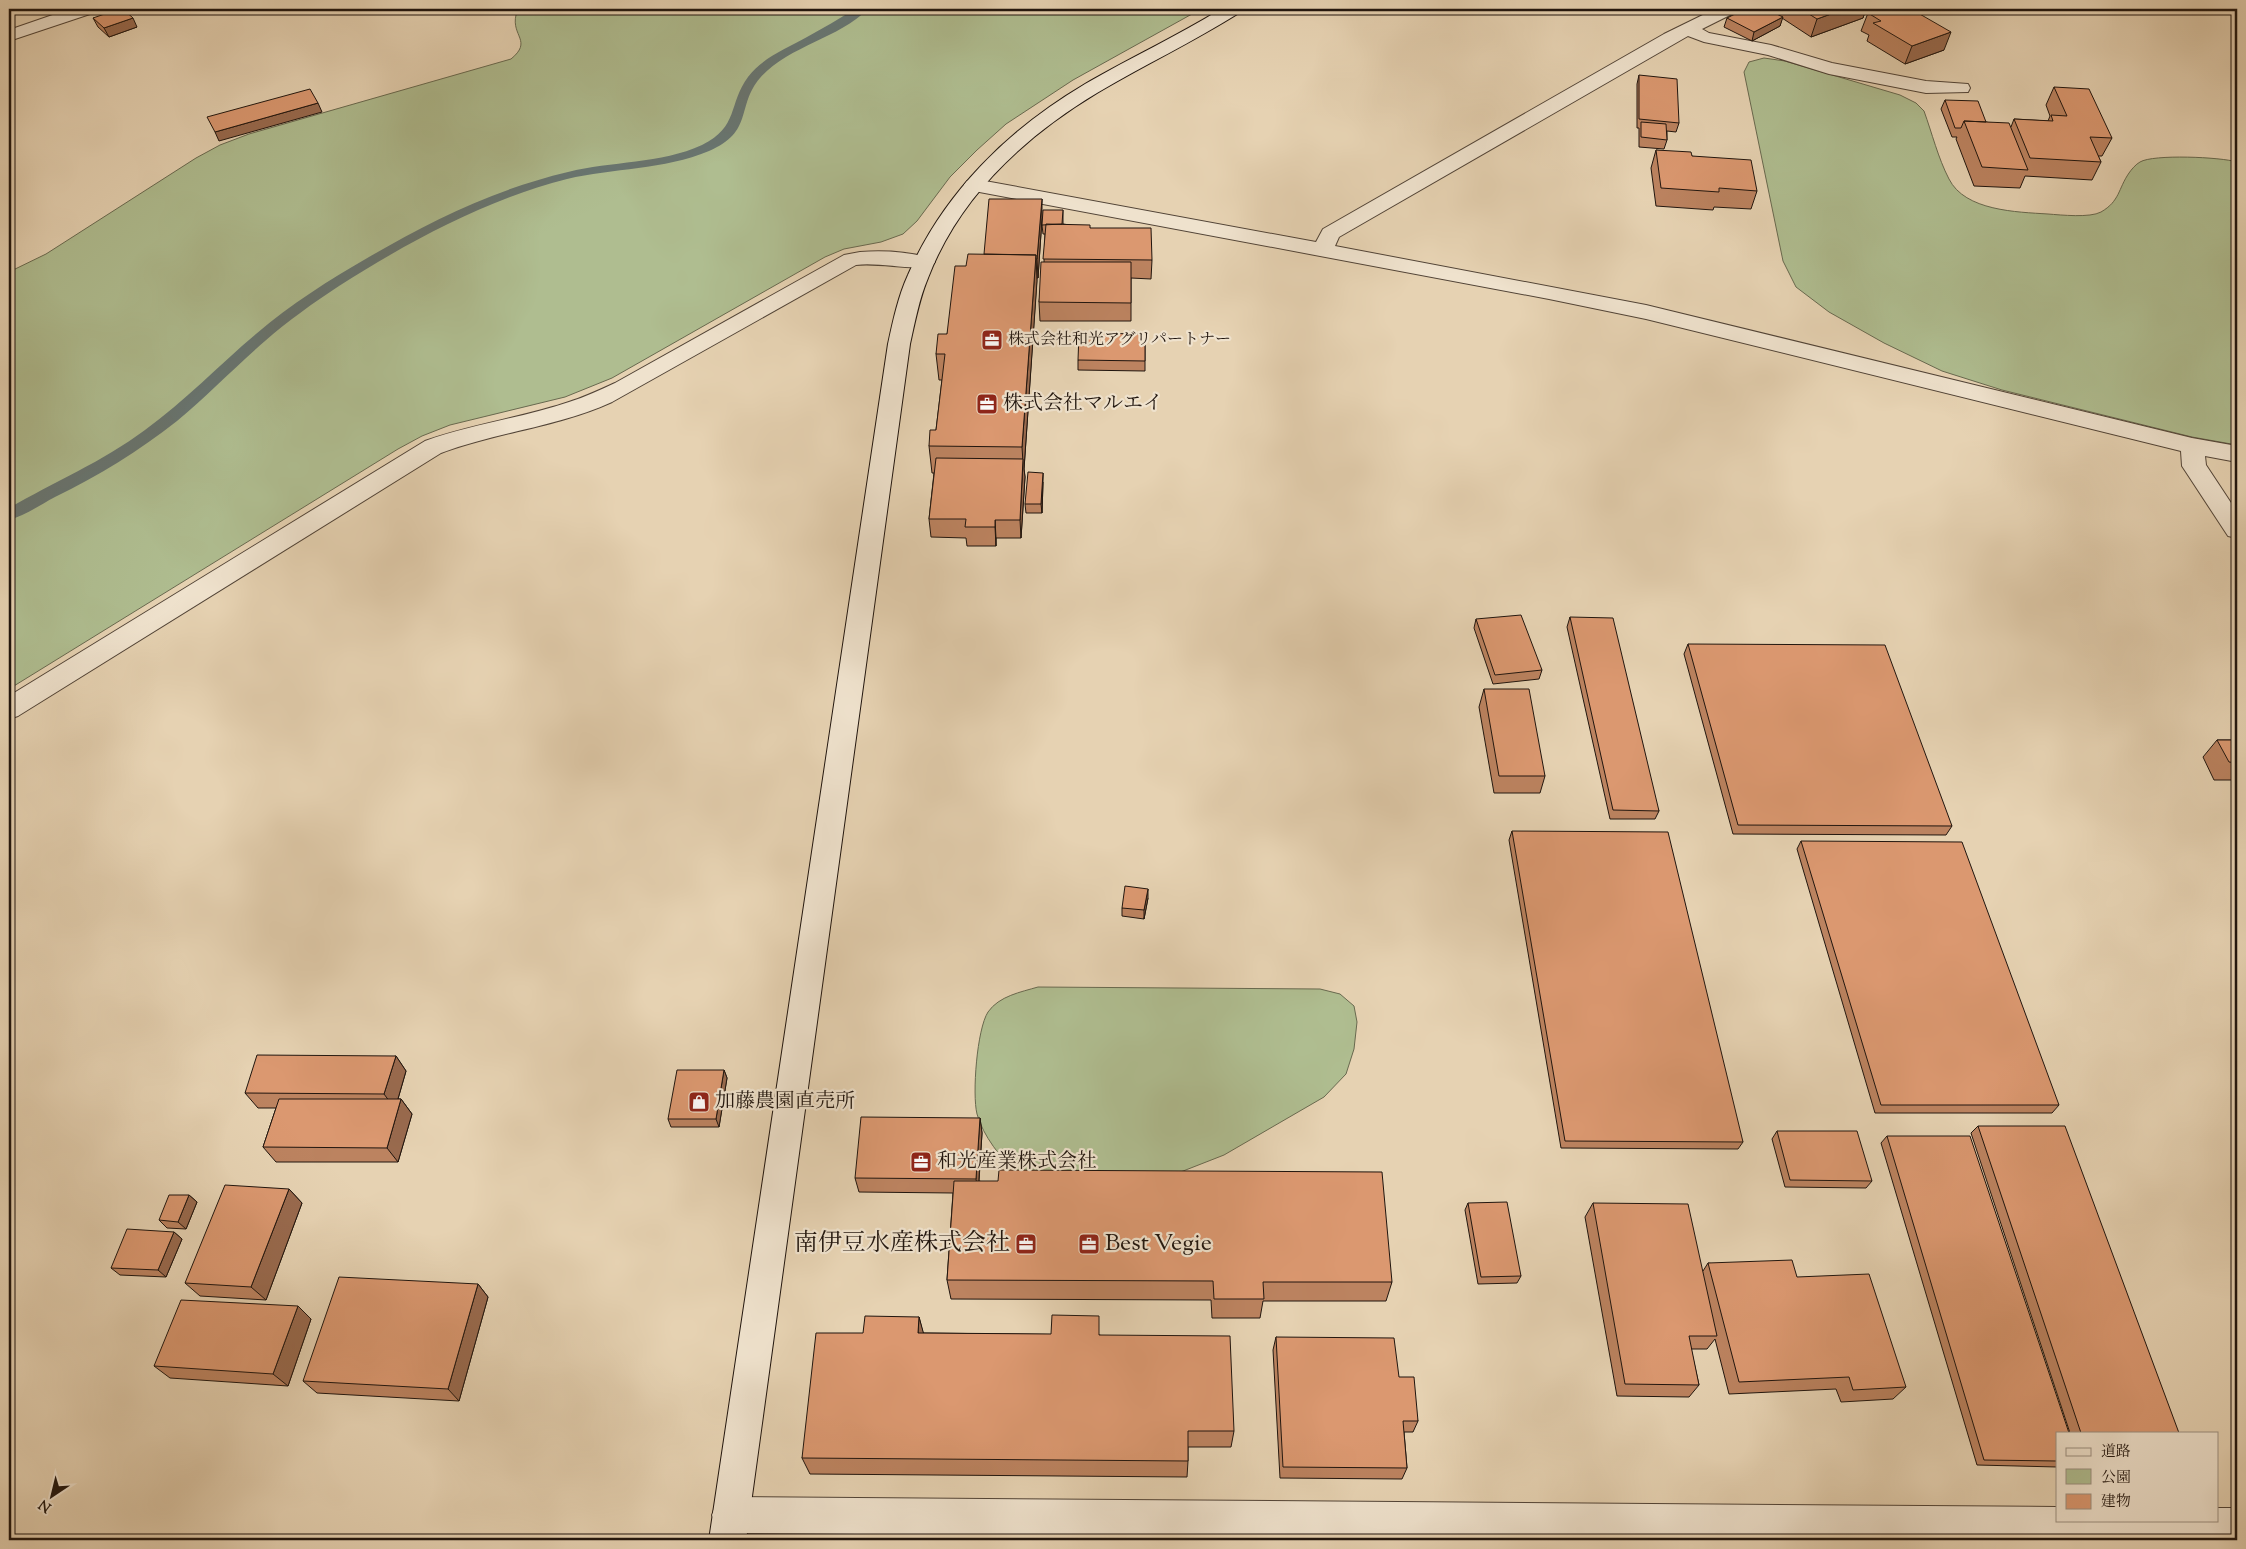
<svg xmlns="http://www.w3.org/2000/svg" width="2246" height="1549" font-family="'Sorts Mill Goudy','Noto Serif JP',serif">
	<style>
		.green { fill: #afbd90; stroke: #68694f }
		.lines { fill: none; stroke-linecap: round; stroke-linejoin: round }
		.stream { fill: #687672; fill-rule: evenodd }
		.street-casing { stroke: #524437; stroke-width: 2 }
		.secondary-casing { stroke: #20150e; stroke-width: 2 }
		.street { fill: #efe2cd; fill-rule: evenodd }
		.secondary { fill: #efe2cd; fill-rule: evenodd }
		.wall { fill: #bc8360; stroke: #20150e }
		.shaded-wall { fill: #996a4e; stroke: #20150e }
		.building { fill: #db9870; stroke: #20150e }
		.labels { text-anchor: middle; dominant-baseline: central; stroke-width: 4.5; stroke-linejoin: round; paint-order: stroke }
		.far-poi-label { font-size: 16px; fill: #20150e; stroke: #efe2cd; text-anchor: start }
		.poi-label { font-size: 20px; fill: #20150e; stroke: #efe2cd; text-anchor: start }
		.near-poi-label { font-size: 24px; fill: #20150e; stroke: #efe2cd; text-anchor: end }
	</style>
	<rect width="100%" height="100%" fill="#e6d2b2"/>
	<filter id="stains"><feTurbulence type="fractalNoise" baseFrequency=".004" numOctaves="4"/><feColorMatrix values="0 0 0 0 .2 0 0 0 0 .09 0 0 0 0 .02 0 0 0 .5 -.17"/></filter>
	<radialGradient id="worn" r=".72"><stop offset=".6" stop-color="#630" stop-opacity="0"/><stop offset="1" stop-color="#630" stop-opacity=".3"/></radialGradient>
	<!-- green -->
	<path class="green" d="M524,9h677l-128,71 -67,44 -29,26 -27,27 -33,44 -14,13 -22,8 -37,7 -19,8 -213,121 -47,19 -115,28 -28,11 -24,13 -389,240v-417l37,-18 150,-96 24,-13 29,-11 262,-75c22,-18 0,-23 5,-44z
		M1764,58l21,3 115,34 16,8 8,8c8,22 14,47 25,68 16,32 68,33 99,35 13,1 42,4 53,-2 19,-11 17,-23 28,-39 2,-3 7,-9 11,-11 13,-8 81,-5 97,0v283l-45,-8 -190,-47 -60,-19 -58,-28 -55,-31 -33,-25 -13,-26 -39,-189 5,-10z
		M1038,987l282,2 20,5 14,12 3,16 -3,27 -8,25 -22,23 -100,58 -46,18 -161,1c-16,-16 -34,-38 -40,-60 -5,-20 0,-85 11,-102 11,-16 33,-20 50,-25z"/>
	<g class="lines">
		<!-- stream -->
		<path class="stream" d="M855,9h13c-30,30 -80,37 -108,69 -24,28 -6,54 -51,73 -45,19 -96,17 -142,28 -82,21 -157,62 -228,107 -26,17 -51,35 -74,55 -30,26 -58,55 -88,80 -38,30 -79,55 -122,76 -15,8 -31,19 -46,23v-12c45,-26 93,-46 136,-78 40,-29 73,-64 111,-96 35,-30 73,-54 113,-77 63,-37 127,-68 199,-85 43,-11 93,-8 134,-27 37,-18 26,-41 46,-68 14,-19 39,-29 59,-40 16,-9 32,-18 48,-28z"/>
		<!-- street casing -->
		<g class="street-casing">
			<path id="street" d="M70,9h26l-3,4 -84,28v-11z
				M1715,9h22l-3,4 -32,16 7,4 62,12 61,18 94,18 42,3 2,4 -2,4 -42,1 -97,-19 -61,-19 -64,-13 -16,-6 -349,201 -4,9 311,59 546,133 45,8v16l-32,-6 1,9 31,47v26l-9,-2 -42,-64 -4,-6 -1,-15 -535,-132 -97,-20 -575,-108 -7,-2 -3,-4 3,-4 7,-2 342,63 7,-13 341,-195z
				M860,252c24,-2 49,0 71,6l4,4 -4,4c-19,5 -51,-4 -75,-1l-244,137c-55,25 -115,30 -171,51l-423,263 -9,3v-23l416,-255c47,-17 97,-23 144,-39 16,-5 31,-12 46,-19l229,-128z
				M730,1497l1327,10v13h160v-12h20v32h-657l-850,-7 -13,-5 -5,-13 5,-13z"/>
		</g>
		<!-- secondary casing -->
		<g class="secondary-casing">
			<path id="secondary" d="M1221,9h21l-3,4c-46,29 -95,52 -142,80 -73,44 -138,104 -169,185 -9,21 -13,44 -18,66l-164,1196h-37l179,-1196c5,-23 10,-47 20,-69 35,-82 101,-146 177,-191 45,-26 92,-48 136,-75z"/>
		</g>
		<!-- street -->
		<use href="#street" class="street"/>
		<!-- secondary -->
		<use href="#secondary" class="secondary"/>
	</g>
	<!-- wall -->
	<path class="wall" d="M1781,9h85l-3,9 -52,19 -29,-19 -2,8 -28,15 -28,-14 3,-9 52,-3z
		M2066,9h15l-1,1z
		M1868,13l76,37 -39,14 -38,-23 2,-6 -8,-4z
		M93,18l44,9 -28,10 -11,-10z
		M1639,75l40,48 -3,9 -9,-1v9l-3,9 -25,-2v-19h-2v-44z
		M2054,87l58,51 -10,18h-4l3,6 -9,18 -67,-4 -5,12 -46,-2 -18,-47 1,-2h-5l-11,-28 4,-9 41,22 25,5 3,-8 34,2 2,-5 -4,-11z
		M1656,150l36,6 65,35 -6,18 -37,-2 -1,3 -57,-4 -5,-38z
		M1063,210v14l27,4 62,32 -1,19 -20,-1v43h-91l-1,-19 5,-40 1,-28h-2l-1,-9z
		M1042,218l-4,60h-1l-13,191 1,8 -4,61h-25v8h-29l-1,-8 -35,-1 -2,-18 5,-46h-2l-3,-27 7,-16 6,-50h-3l-3,-26 11,-20 19,-68z
		M1145,334v37l-67,-1v-10z
		M1043,482l-1,31h-16l-1,-9z
		M1570,617l89,194 -4,8h-45l-43,-192z
		M1476,619l66,51 -3,9 -46,5 -19,-56z
		M1688,644l264,182 -6,9 -213,-1 -49,-180z
		M1484,689l61,87 -5,17h-46l-15,-86z
		M2217,740h20v51l-5,-11h-18l-11,-23z
		M1512,831l231,311 -5,7 -177,-1 -52,-308z
		M1801,841l258,264 -7,8h-177l-78,-264z
		M1148,898l-4,21 -22,-3v-8z
		M396,1056l10,15 -8,28h3l11,15 -14,48h-122l-13,-15 13,-39h-18l-13,-15z
		M724,1070l3,8 -8,49h-48l-3,-8z
		M980,1118l2,15 -3,48 413,101 -6,19h-123l-3,17h-48l-1,-18 -260,-1 -4,-19 6,-87 -94,-1 -4,-14z
		M1978,1126l201,307h-109l-99,-300z
		M1777,1131l95,50 -6,7 -81,-1 -13,-48z
		M1887,1136l170,297v34l-80,-2 -96,-322z
		M289,1189l13,14 -36,97 -66,-4 -15,-13z
		M189,1195l8,7 -11,27 -19,-1 -8,-8z
		M1468,1203l53,73 -4,7 -39,1 -13,-74z
		M1593,1203l110,68 5,-8 89,14 109,110 -13,12 -52,3 -5,-13 -107,5 -14,-55 -8,10h-16l8,36 -10,12 -72,-1 -32,-179z
		M174,1232l8,7 -16,38 -46,-2 -9,-7z
		M478,1284l10,13 -29,104 -142,-8 -14,-12z
		M919,1317l4,16 177,2 134,96 -3,16h-43v14l-1,16 -377,-3 -8,-16 61,-125z
		M311,1319l-23,67 -118,-8 -16,-12z
		M1276,1337l123,40 19,44 -5,11h-9l3,36 -5,11 -122,-1 -7,-128z"/>
	<!-- shaded-wall -->
	<path class="shaded-wall" d="M1845,9h21l-3,9 -52,19 6,-18z
		M1783,17l-3,9 -28,15 2,-9z
		M133,18l4,9 -28,10 -5,-9z
		M1951,32l-7,18 -39,14 7,-18z
		M318,103l4,9 -103,29 -4,-9z
		M1042,199v19l-4,60 -1,-19z
		M1036,255l1,26 -13,188 1,8 -4,61 -1,-18 3,-57 -1,-16z
		M1043,473v9l-1,31 -1,-9z
		M995,520l1,18v8l-1,-19z
		M1148,889v9l-4,21v-9z
		M396,1056l10,15 -11,38 -11,-15z
		M724,1070l3,8 -8,49 -3,-8z
		M401,1099l11,15 -14,48 -11,-14z
		M980,1118l2,15 -4,60 -2,-14z
		M289,1189l13,14 -36,97 -15,-13z
		M189,1195l8,7 -11,27 -8,-7z
		M174,1232l8,7 -16,38 -8,-7z
		M478,1284l10,13 -29,104 -11,-12z
		M298,1306l13,13 -23,67 -15,-12z
		M919,1317l5,18 -6,-2z"/>
	<!-- building -->
	<path class="building" d="M119,9h4l10,9 -29,10 -11,-10z
		M1745,9h21l17,8 -29,15 -27,-14z
		M1801,9h44l-28,10z
		M1879,9h32l40,23 -39,14 -39,-23 8,-2 -13,-8z
		M1639,75l38,4 2,44 -40,-4z
		M2054,87l35,2 23,49 -22,-1 11,25 -71,-4 -16,-39 39,2 -2,-6 16,1z
		M310,89l8,14 -103,29 -8,-15z
		M1945,100l33,1 8,21 -22,-1 -3,7h-6z
		M1964,121l45,2 19,47 -46,-3z
		M1641,122l25,2 1,16 -26,-3z
		M1656,150l35,2 1,4 59,4 6,31 -38,-3v4l-58,-4z
		M989,199h53l-5,60h-1v-4l-52,-1z
		M1043,210h20l-1,14 -20,1z
		M1046,224l44,1v3h61l1,32 -109,-1z
		M968,254l68,1 -14,192 -93,-1 1,-16h6l9,-76h-9l2,-20h9l8,-68h11z
		M1041,262h90v41l-92,-1z
		M1079,333l66,1v27l-67,-1z
		M936,458l87,1 -3,61h-25v7h-30l1,-8h-37z
		M1028,472l15,1 -2,31h-16z
		M1521,615l21,55 -47,5 -19,-56z
		M1570,617l43,1 46,193 -46,-1z
		M1688,644l197,1 67,181 -214,-1z
		M1484,689h45l16,87h-46z
		M2217,740h20v23l-8,-1z
		M1512,831l156,1 75,310 -178,-1z
		M1801,841l161,1 97,263h-178z
		M1125,886l23,3 -4,21 -22,-2z
		M257,1055l139,1 -12,38 -139,-1z
		M677,1070h47l-8,49h-48z
		M279,1099h122l-14,49 -124,-1z
		M861,1117l119,1 -4,61 -121,-1z
		M1978,1126h87l114,307h-98z
		M1777,1131h80l15,50 -82,-1z
		M1887,1136h83l99,297h-12v28l-73,-1z
		M999,1170l383,2 10,110h-129l1,17h-50l-1,-18 -266,-1 7,-99h44z
		M225,1185l64,4 -38,98 -66,-4z
		M169,1195h20l-11,27 -19,-2z
		M1507,1202l14,74 -40,1 -13,-74z
		M1593,1203l95,1 29,132h-28l10,49 -74,-1z
		M127,1229l47,3 -16,38 -47,-2z
		M1792,1260l5,17 72,-3 37,113 -53,3 -4,-13 -110,5 -31,-119z
		M339,1277l139,7 -30,105 -145,-8z
		M181,1300l117,6 -25,68 -119,-8z
		M1052,1315l47,1v19l131,1 4,95h-46v30l-386,-3 14,-125h47l2,-17 54,1 -1,16 133,1z
		M1276,1337l118,1 5,39h15l4,44h-15l4,47 -124,-1z"/>
	<!-- icons -->
	<defs>
		<g id="office-square" transform="scale(1.125)"><rect x="-9" y="-9" width="18" height="18" rx="4" fill="#8f2418" stroke="#efe2cd"/><path d="M-6-3h4V-5.5h4V-3h4V5H-6ZM-1-4.5V-3h2v-1.5ZM-6 0V1H6V0Z" fill="#fff"/></g>
		<g id="shop-square" transform="scale(1.125)"><rect x="-9" y="-9" width="18" height="18" rx="4" fill="#8f2418" stroke="#efe2cd"/><path d="M-5-2.5h2.3a2.7 3.5 0 0 1 5.4 0H5L5.5 6h-11ZM-1.5-2.5h3a1.5 2.3 0 0 0-3 0Z" fill="#fff"/></g>
	</defs>
	<g fill-rule="evenodd">
		<use href="#office-square" x="992" y="340"/>
		<use href="#office-square" x="987" y="404"/>
		<use href="#shop-square" x="699" y="1102"/>
		<use href="#office-square" x="921" y="1162"/>
		<use href="#office-square" x="1026" y="1244"/>
		<use href="#office-square" x="1089" y="1244"/>
	</g>
	<g class="labels">
		<!-- far-poi labels -->
		<g class="far-poi-label">
			<text x="1008" y="340">株式会社和光アグリパートナー</text>
		</g>
		<!-- poi labels -->
		<g class="poi-label">
			<text x="1003" y="404">株式会社マルエイ</text>
			<text x="715" y="1102">加藤農園直売所</text>
			<text x="937" y="1162">和光産業株式会社</text>
		</g>
		<!-- near-poi labels -->
		<g class="near-poi-label">
			<text x="1010" y="1244">南伊豆水産株式会社</text>
			<text x="1105" y="1244" text-anchor="start">Best Vegie</text>
		</g>
	</g>
	<!-- margin -->
	<rect width="2246" height="1549" fill="none" stroke="#e6d2b2" stroke-width="30"/>
	<rect x="10" y="10" width="2226" height="1529" fill="none" stroke="#20150e" stroke-width="2.5"/>
	<rect x="15" y="15" width="2216" height="1519" fill="none" stroke="#20150e"/>
	<!-- legend -->
	<rect x="2056" y="1432" width="162" height="90" fill="#efe2cd" stroke="#9c9081"/>
	<rect x="2066" y="1448" width="25" height="8" fill="#efe2cd" stroke="#9c9081"/>
	<text x="2101" y="1456" font-size="15" fill="#20150e">道路</text>
	<rect x="2066" y="1469" width="25" height="15" fill="#afbd90" stroke="#9c9081"/>
	<text x="2101" y="1482" font-size="15" fill="#20150e">公園</text>
	<rect x="2066" y="1494" width="25" height="15" fill="#db9870" stroke="#9c9081"/>
	<text x="2101" y="1506" font-size="15" fill="#20150e">建物</text>
	<!-- north arrow -->
	<g transform="translate(52 1496) rotate(215)" stroke="#efe2cd" stroke-width="4" paint-order="stroke">
	<path d="M0-4L9 19L0 12L-9 19Z" fill="#20150e"/>
	<text y="-8" font-size="14" font-weight="bold" text-anchor="middle" fill="#20150e">N</text>
	</g>
	<rect width="100%" height="100%" filter="url(#stains)"/>
	<rect width="100%" height="100%" fill="url(#worn)"/>
</svg>
